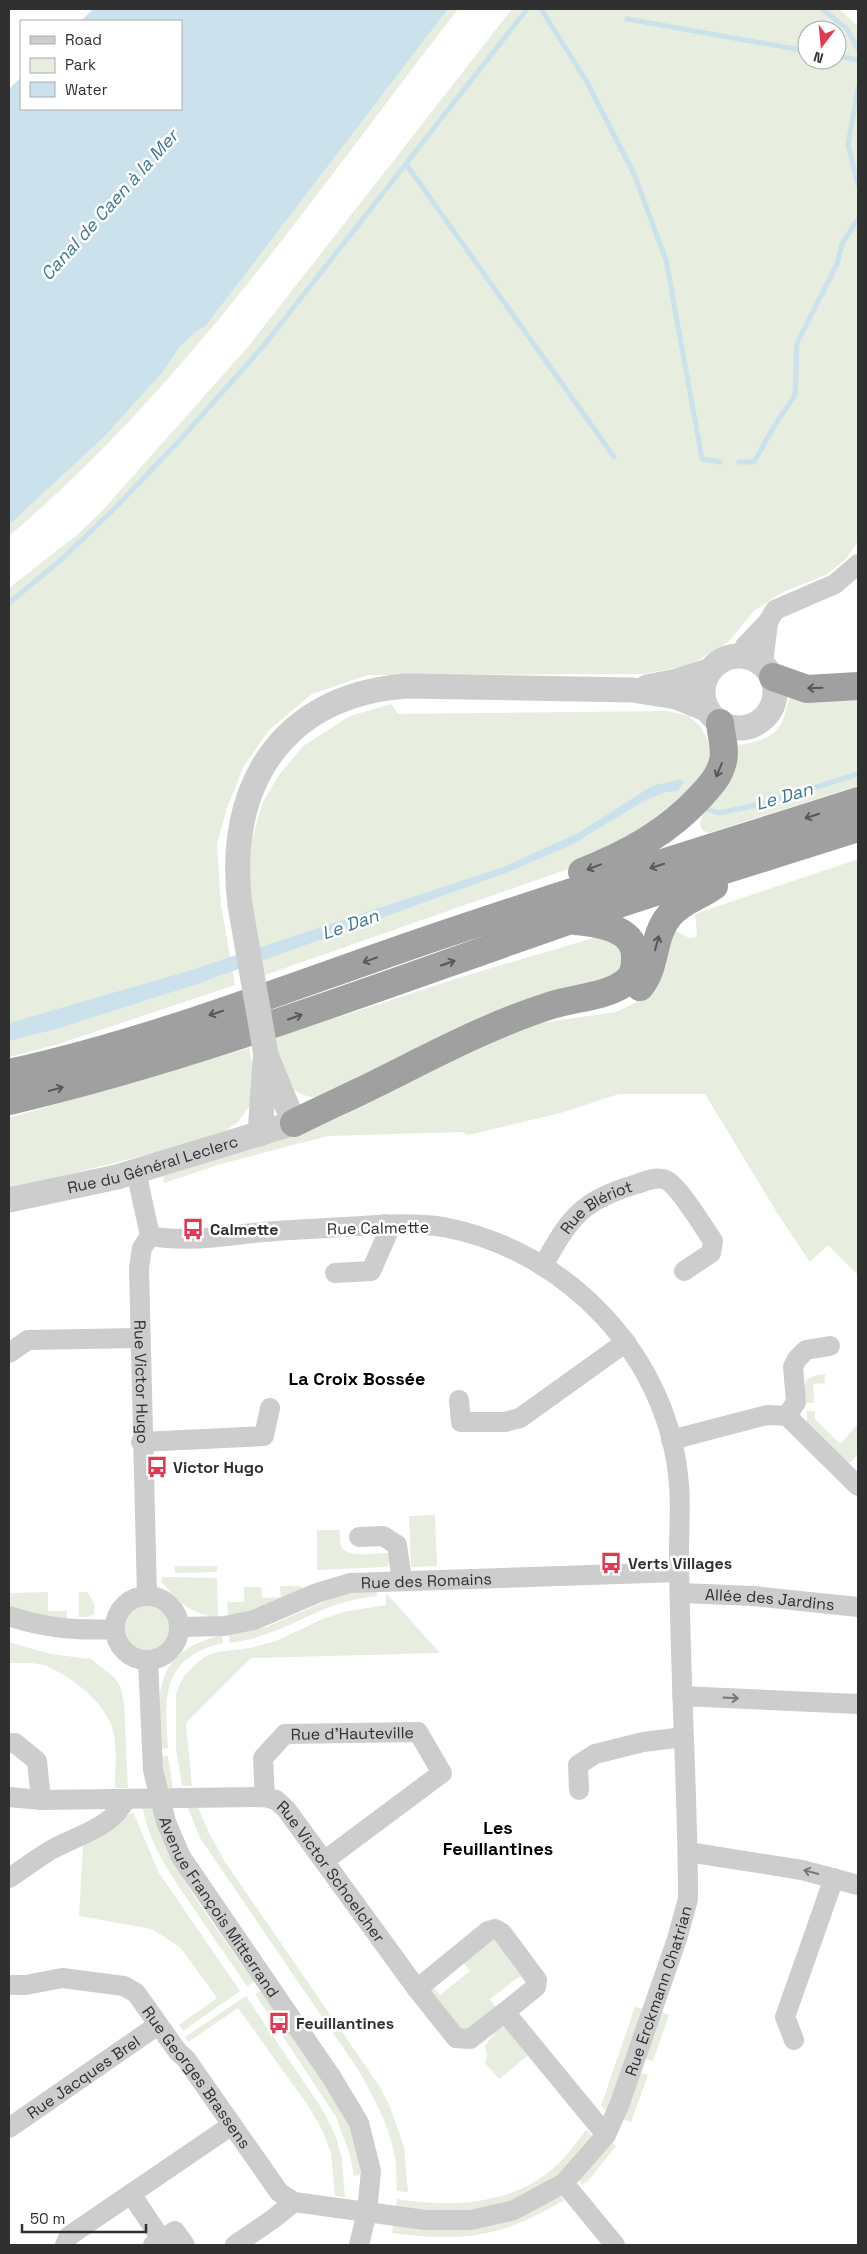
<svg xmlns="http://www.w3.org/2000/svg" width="867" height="2254" font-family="'Space Grotesk',sans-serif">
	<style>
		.green { fill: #e7eddf; fill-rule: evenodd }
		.water { fill: #cbe2ec }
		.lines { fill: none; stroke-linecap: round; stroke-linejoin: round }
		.stream { stroke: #cbe2ec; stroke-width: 5 }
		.minor { stroke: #cdcdcd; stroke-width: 20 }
		.tertiary { stroke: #cdcdcd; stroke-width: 25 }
		.trunk { stroke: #a0a0a0; stroke-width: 28 }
		.tertiary-bridge { stroke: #cdcdcd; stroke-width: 25 }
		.oneway { stroke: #575757 }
		.oneway2 { stroke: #777 }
		.labels { text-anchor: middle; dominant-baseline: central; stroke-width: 5; stroke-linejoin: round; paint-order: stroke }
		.street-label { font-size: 16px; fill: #303030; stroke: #fff }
		.poi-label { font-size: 16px; font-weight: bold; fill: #303030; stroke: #fff; text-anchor: start }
		.water-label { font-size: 18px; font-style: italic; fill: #3f7891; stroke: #fff }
		.neighbourhood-label { font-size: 18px; font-weight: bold; fill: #000; stroke: #fff }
	</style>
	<rect width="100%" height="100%" fill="#fff"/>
	<!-- green -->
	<path class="green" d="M448,9h10c-141,182 -272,377 -449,527v-11l96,-89 57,-63 18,-26 15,-15 10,-5z
		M512,9h327l18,16 1,516 -12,18 -20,16 -43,17 -28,18 -27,32 -38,23 -46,9 -276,1 -56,19 -44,37 -24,35 -17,42 -10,36 4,61 14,80 -176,59 -50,13v-469l68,-53 24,-23 146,-164zM807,30h30v30h-30z
		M858,696v90l-150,47 -7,-4 -1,-7 4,-10 31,-67c20,-2 42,-6 49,-28 2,-6 3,-13 6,-19z
		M391,704l7,10 269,-3 22,5 12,11 9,18v12l-5,19 -55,49 -79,43 -306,107 -13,-72 -3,-34 2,-26 11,-39 16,-28 25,-30 47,-30z
		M858,859v416l-30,-30 -18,17 -34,-51 -71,-117h-86l-55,18 -95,23 -8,-3 -133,4 -107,28 -57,19 -1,-7 148,-46 55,-25 100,-53 61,-27 89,-13 19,-9 13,-14 21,-62 20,11 8,-1 -2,-23z
		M600,936l18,7 7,15 -9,18 -290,121c-42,4 -44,-27 -52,-59l194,-63z
		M249,1048l5,29 -4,28 -12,17 -13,9 -67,21 -149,37v-71z
		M825,1374v9l-12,1 1,19h-8c-2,-20 -5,-26 19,-29z
		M807,1411h8v8l25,25 18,-20v30l-7,8h-5l-39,-40z
		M435,1515l2,51 -26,1 -2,-51z
		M317,1530h23c0,5 0,11 1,16 6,13 34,7 46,7l3,2v8l-4,4 -69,3z
		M175,1566h42v6l-42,1z
		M163,1577l54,1 1,39c-26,-2 -42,-16 -57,-36z
		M280,1586h20l4,3 -47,22 -29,4 -1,-13h17v-15h17l1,11 19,-1z
		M376,1589l1,7c-18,2 -35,6 -52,13 -32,13 -60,30 -95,34l-1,-8 37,-8 74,-32z
		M48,1592v19h19v9l-27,-4 -31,-9v-14z
		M79,1592h8l7,11v11l-6,3h-9z
		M386,1593l54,60 -189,5 -65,65 6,63h-10l-6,-37v-56l8,-17 10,-10 12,-10 11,-4 33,-4 26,-7 47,-22 25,-8 38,-6z
		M125 1628a22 22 0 1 1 44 0a22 22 0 1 1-44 0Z
		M222,1635l1,8c-61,14 -59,53 -55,105l-8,1c-2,-58 -7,-97 62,-114z
		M9,1642l41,12 41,5 24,19 6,10 3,15 4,85h-13c0,-17 2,-37 -1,-54 -6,-30 -41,-56 -67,-68 -10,-4 -27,-3 -38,-3z
		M168,1756l5,33 -9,-3 -4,-29z
		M142,1804l10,4c19,65 64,118 102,174l-7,4c-17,-24 -34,-49 -50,-73 -23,-33 -49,-68 -55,-109z
		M198,1807l9,22 18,33 155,225 10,20 14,40 4,45 -11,-1c-1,-13 0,-26 -3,-38 -5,-29 -21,-56 -35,-82l-159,-233 -12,-30z
		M133,1812l26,61 81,118 -57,40 -4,-6 38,-27 -36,-50 -29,-19 -73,-13 4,-70z
		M494,1937l34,38v11l-8,-10 -30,23 7,10 -32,25 -37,-44 3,-5 9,10 30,-24 -8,-11z
		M261,1991l77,112 12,22 8,28 3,22 -7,1 -4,-21 -14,-38 -81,-123z
		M246,1996l78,116 12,25 6,22 3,38 -10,-1 -4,-44 -8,-20 -14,-25 -71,-99 -50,34 -3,-5z
		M635,2007l9,2 -36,100 -4,1 -3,-4z
		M661,2012l8,3 -16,46 -9,-3z
		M503,2026l5,1 22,27 -31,25 -14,-16 2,-8 -2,-9 13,-18z
		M639,2072l9,3 -17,47 -9,-3z
		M586,2130l7,6 -28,34 -14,10 -45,23 -28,8 -27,2 -55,-6 1,-8c55,9 120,6 162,-36 10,-10 18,-22 27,-33z
		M609,2140l7,6 -29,36 -6,3 -1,-6z
		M556,2197h6l2,3c-64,38 -98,42 -172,33l1,-9z"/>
	<!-- water -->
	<path class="water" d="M93,9h355l-243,318 -10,5 -15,15 -18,26 -57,63 -96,89v-436l12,-12v32h160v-88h-100z
		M681,779l3,4 -7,8 -12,1 -24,11 -70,42 -65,28 -312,112 -138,44 -47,12v-18l176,-51 321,-106 74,-34 72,-46z"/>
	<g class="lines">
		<!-- stream -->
		<path class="stream" d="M541,9l46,73 47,92 32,86 36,199 18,3
			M822,9l25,20 11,20
			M627,19l180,32
			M837,56l21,4
			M858,87l-10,58 10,40
			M406,164l208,293
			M739,462h15l21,-37 20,-30 2,-52 40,-79 5,-20 16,-25
			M9,603l53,-44 55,-53 63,-66 85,-96 262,-335
			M709,810l11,3 49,-11 89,-28"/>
		<!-- minor -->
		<g class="minor">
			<path d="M741,655l4,-9 23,-24 7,-12 60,-26 23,-20"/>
			<path d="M763,664l5,-42"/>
			<path id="s1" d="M136,1171l14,65 -8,12 -3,20 8,328"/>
			<path id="s2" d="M543,1266c27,-49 39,-66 94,-82 8,-3 21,-8 29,-4 13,6 38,48 47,61l-2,12 -27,18"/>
			<path d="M335,1273l36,-2 16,-36 -2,-11"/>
			<path d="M9,1353l19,-13 111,-2"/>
			<path d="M459,1400l2,22h44l15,-4 106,-76"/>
			<path d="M787,1416l71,70"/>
			<path d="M787,1416l9,-14 -3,-35 4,-8 9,-9 24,-4"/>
			<path d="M671,1440l96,-25 20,1"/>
			<path d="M141,1442l123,-6 6,-28"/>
			<path d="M359,1537l24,-1 14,9 5,35"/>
			<path id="s3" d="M681,1593l72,3 105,11"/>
			<circle cx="147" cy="1628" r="32"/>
			<path d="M9,1616c34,12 70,15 106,13"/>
			<path id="s4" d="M180,1627l44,-1 30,-6 63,-27 33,-10 329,-11"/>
			<path id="s5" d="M148,1660l5,110 13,52 15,35 151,221 27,45 12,48 -4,41 -8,33"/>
			<path d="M682,1696l176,8"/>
			<path d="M9,1743h6l22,18 4,39"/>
			<path d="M579,1790l-1,-25 17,-11 48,-12 41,-5"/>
			<path id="s6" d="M9,1797l32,3 224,-3 11,3 10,9 131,180 39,49 14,1 35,-27 101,123"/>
			<path id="s7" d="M265,1797l-2,-39 22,-24 133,-2 24,41 -118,88"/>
			<path d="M688,1852l114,18 56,15"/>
			<path d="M9,1878c14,-9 27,-19 42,-28 27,-15 61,-22 75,-51"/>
			<path id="s8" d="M9,1985h17l36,-7 62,8 12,7 42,59 8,7 93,133 15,10 131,18h46l43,-10 50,-27 42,-48 14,-32 57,-164 11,-40c0,-84 -5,-167 -7,-251 -1,-32 -2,-65 -2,-98 0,-21 2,-43 0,-65 -9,-127 -111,-235 -236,-258 -32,-5 -66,-2 -98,0 -30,2 -61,3 -92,6 -35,4 -68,9 -103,3"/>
			<path d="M417,1989l71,-58 7,-2 7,4 35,47 -1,7 -31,25"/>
			<path d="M794,2040l-9,-23 49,-139"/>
			<path id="s9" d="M9,2128l149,-103"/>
			<path d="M564,2183l51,62"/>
			<path d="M131,2194l31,46"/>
			<path d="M65,2245l4,-9 163,-111"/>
			<path d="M153,2245l22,-14 10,14"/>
			<path d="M235,2245l38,-26 21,-17"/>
		</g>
		<!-- tertiary -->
		<g class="tertiary">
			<circle cx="739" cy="692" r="36"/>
			<path d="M647,687l30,-6 32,-10"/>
			<path d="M240,905c-15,-119 42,-210 167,-219l225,4 44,7 32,13"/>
			<path d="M260,1134l5,-74"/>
			<path id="s10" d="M9,1200l108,-23 177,-54 -28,-68"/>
		</g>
		<!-- trunk -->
		<path class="trunk" d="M773,677l34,12 51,-3
			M582,872c46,-18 86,-40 119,-76 10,-11 19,-21 22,-35 3,-11 -2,-27 -3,-38
			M640,987c17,-20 12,-51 29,-71 12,-15 30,-19 45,-30
			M9,1073c133,-29 260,-78 389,-123 152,-53 307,-100 460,-149
			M9,1101c191,-45 374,-116 559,-180 96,-33 193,-62 290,-93
			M294,1123c22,-11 44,-21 65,-31 64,-31 126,-66 193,-87 22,-7 60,-9 76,-25 5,-5 7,-13 7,-20 2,-33 -36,-36 -59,-39"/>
		<!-- tertiary-bridge -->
		<path class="tertiary-bridge" d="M240,905l26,150"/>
	</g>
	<!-- one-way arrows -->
	<defs><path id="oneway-shaft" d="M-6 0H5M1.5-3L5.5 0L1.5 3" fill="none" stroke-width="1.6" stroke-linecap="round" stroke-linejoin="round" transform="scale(1.25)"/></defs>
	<g class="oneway">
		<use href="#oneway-shaft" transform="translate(815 688) rotate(178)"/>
		<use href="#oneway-shaft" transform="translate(719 770) rotate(113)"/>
		<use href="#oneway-shaft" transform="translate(812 816) rotate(162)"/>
		<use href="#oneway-shaft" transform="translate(657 866) rotate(162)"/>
		<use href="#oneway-shaft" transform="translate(594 867) rotate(159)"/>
		<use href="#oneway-shaft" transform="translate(657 943) rotate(-75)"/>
		<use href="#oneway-shaft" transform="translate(370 960) rotate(160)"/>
		<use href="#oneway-shaft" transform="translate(448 963) rotate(-19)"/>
		<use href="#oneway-shaft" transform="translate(216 1013) rotate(162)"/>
		<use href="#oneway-shaft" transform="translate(295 1017) rotate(-19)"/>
		<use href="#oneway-shaft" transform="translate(56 1089) rotate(-15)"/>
	</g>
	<g class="oneway2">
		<use href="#oneway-shaft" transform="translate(731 1698) rotate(3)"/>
		<use href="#oneway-shaft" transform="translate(811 1872) rotate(-165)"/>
	</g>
	<!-- icons -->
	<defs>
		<g id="bus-bare" transform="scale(1.725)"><path d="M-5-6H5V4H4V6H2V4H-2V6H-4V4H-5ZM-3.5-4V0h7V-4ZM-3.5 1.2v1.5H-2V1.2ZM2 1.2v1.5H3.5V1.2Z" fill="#e23852" stroke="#fff" stroke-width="2.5" paint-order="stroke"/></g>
	</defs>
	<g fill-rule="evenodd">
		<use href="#bus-bare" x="193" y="1229"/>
		<use href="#bus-bare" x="157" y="1467"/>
		<use href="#bus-bare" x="611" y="1563"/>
		<use href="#bus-bare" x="279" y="2023"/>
	</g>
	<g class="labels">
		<!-- street labels -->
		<g class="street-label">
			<text stroke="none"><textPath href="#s10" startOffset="148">Rue du Général Leclerc</textPath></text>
			<text stroke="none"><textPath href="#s2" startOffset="82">Rue Blériot</textPath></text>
			<text transform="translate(378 1228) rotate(-1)">Rue Calmette</text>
			<text stroke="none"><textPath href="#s1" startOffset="215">Rue Victor Hugo</textPath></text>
			<text stroke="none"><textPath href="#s4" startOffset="254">Rue des Romains</textPath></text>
			<text stroke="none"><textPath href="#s3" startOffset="89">Allée des Jardins</textPath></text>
			<text stroke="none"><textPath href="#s7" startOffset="139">Rue d'Hauteville</textPath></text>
			<text stroke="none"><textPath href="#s6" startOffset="358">Rue Victor Schoelcher</textPath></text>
			<text stroke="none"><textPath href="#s5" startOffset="264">Avenue François Mitterrand</textPath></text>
			<text stroke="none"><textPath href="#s8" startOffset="890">Rue Erckmann Chatrian</textPath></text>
			<text stroke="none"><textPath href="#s9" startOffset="90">Rue Jacques Brel</textPath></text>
			<text stroke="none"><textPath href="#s8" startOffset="234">Rue Georges Brassens</textPath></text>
		</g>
		<!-- poi labels -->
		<g class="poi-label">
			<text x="210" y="1229">Calmette</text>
			<text x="173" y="1467">Victor Hugo</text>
			<text x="628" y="1563">Verts Villages</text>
			<text x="296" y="2023">Feuillantines</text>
		</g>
		<!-- water labels -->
		<g class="water-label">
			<text transform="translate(109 205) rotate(-48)">Canal de Caen à la Mer</text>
			<text transform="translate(784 796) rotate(-16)">Le Dan</text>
			<text transform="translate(350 924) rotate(-19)">Le Dan</text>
		</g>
		<!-- neighbourhood labels -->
		<g class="neighbourhood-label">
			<text x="357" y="1378">La Croix Bossée</text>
			<text x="498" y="1827">Les<tspan x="498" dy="21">Feuillantines</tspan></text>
		</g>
	</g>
	<!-- border -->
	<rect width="867" height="2254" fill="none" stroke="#303030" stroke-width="20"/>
	<!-- legend -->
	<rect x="20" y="20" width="162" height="90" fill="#ffffff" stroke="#acacac"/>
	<rect x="30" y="36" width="25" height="8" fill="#cdcdcd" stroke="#acacac"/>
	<text x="65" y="45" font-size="15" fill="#303030">Road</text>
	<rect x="30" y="58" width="25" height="15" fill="#e7eddf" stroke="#acacac"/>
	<text x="65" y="70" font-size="15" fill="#303030">Park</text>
	<rect x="30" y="82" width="25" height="15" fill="#cbe2ec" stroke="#acacac"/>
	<text x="65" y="95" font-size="15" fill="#303030">Water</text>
	<!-- north arrow -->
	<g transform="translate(822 45) rotate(196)"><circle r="24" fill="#ffffff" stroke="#acacac"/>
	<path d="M0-4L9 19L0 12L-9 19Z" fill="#e23852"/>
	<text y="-8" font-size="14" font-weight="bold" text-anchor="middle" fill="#303030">N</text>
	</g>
	<!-- scale -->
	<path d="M22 2224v8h124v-8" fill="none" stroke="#303030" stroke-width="2.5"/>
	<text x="30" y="2224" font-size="15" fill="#303030" stroke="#ffffff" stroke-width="4" paint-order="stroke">50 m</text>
</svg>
